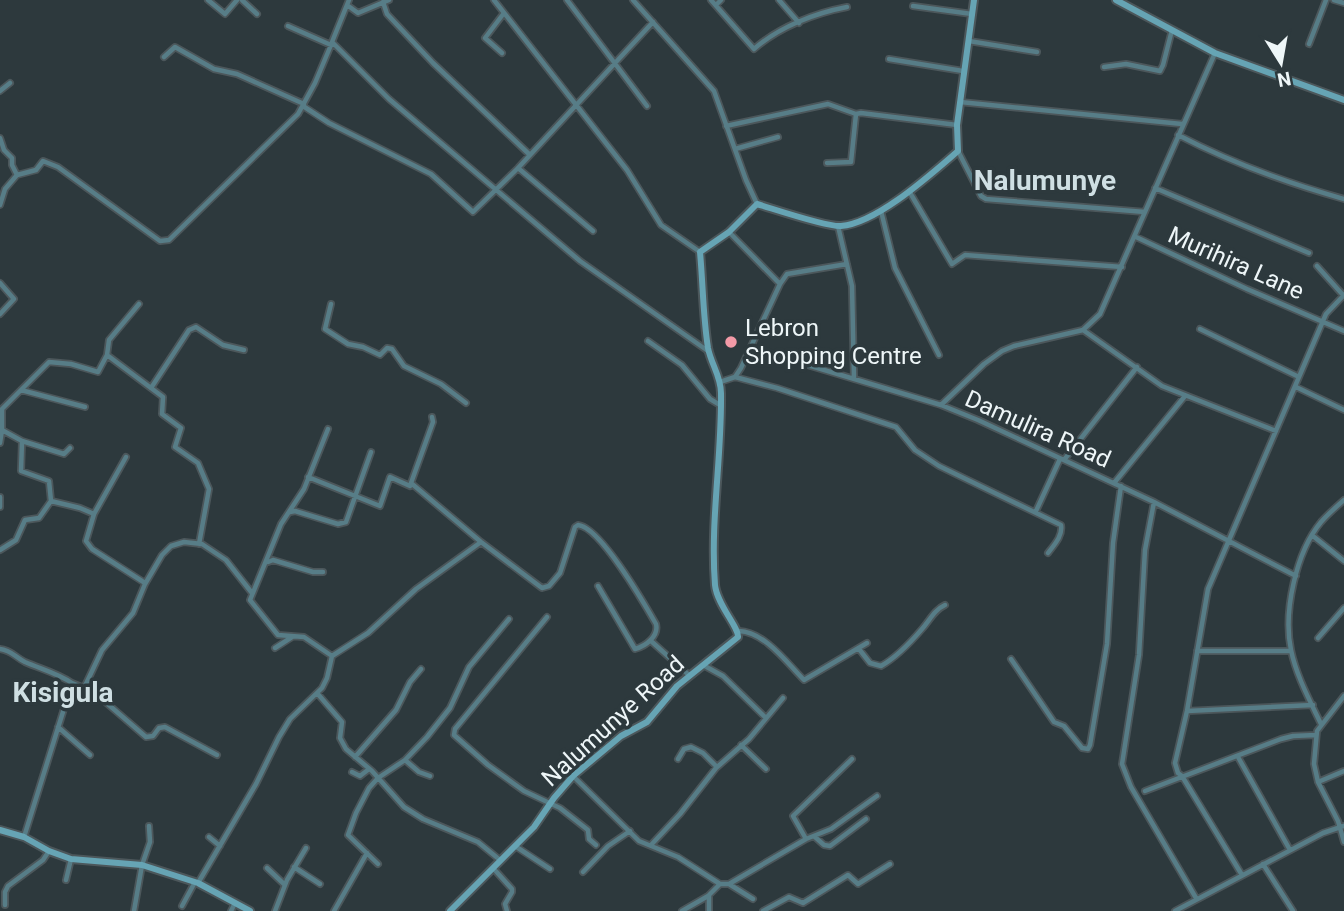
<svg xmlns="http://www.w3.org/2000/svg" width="1344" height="911" font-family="Roboto,sans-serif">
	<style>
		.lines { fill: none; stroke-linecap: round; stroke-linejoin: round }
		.street-casing { stroke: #4c575b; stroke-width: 8 }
		.secondary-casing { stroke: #4c575b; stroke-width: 10 }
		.street { stroke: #577d87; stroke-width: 4.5 }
		.secondary { stroke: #66a4b4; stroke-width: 6 }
		.poi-dot { fill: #f39aa7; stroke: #2d393d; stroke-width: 2.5 }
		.labels { text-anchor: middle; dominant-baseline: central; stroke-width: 7; stroke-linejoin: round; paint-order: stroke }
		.street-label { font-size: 24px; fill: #eef6f8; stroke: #2d393d }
		.poi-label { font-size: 24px; fill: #eef6f8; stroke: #2d393d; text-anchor: start }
		.quarter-label { font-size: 28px; font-weight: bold; fill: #cfdfe3; stroke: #2d393d }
	</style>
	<rect width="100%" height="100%" fill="#2d393d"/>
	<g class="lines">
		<!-- street casing -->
		<g class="street-casing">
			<path id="street" d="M208,0l17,14 12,-14
				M242,0l15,14
				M349,0l-17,42 57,57 191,162 128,90
				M494,0l133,170 34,55 39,27
				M567,0l80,106
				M633,0l81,91 32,89 11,24
				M711,0l43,49c25,-22 61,-36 93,-42
				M779,0l20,23
				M1334,0l10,3
				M383,2l4,12 46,49 97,92
				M347,5l11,8 31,-13
				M716,5l5,-5
				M913,6l59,8
				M969,41l68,11
				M1309,44l17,-44
				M502,53l-17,-15 19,-25
				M164,57l11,-10 39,22 23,5 67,30
				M889,59l74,12
				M1104,67l22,-3 34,7 3,-6 9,-35
				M0,91l10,-8
				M960,102l222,22
				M303,106l26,17 102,51 42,38 45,-44 135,-146
				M726,126l102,-22 28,10 5,-1 96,12
				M1178,135c52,27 109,48 166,64
				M0,138l4,12 8,8v7l5,10 -12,14 -5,16
				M735,149l43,-12
				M958,151l23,45 5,3 159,13
				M827,163l24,-1 5,-48
				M518,168l75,63
				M17,175l19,-5 7,-9 15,6 102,74 9,-1 129,-126 17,-31 16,-38 -43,-19
				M1155,188l154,65
				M909,191l43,73 13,-9 157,12
				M881,211l14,57 44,87
				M838,226l14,60 2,93
				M729,232l51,52
				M1136,237l111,52 97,42
				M1317,266l26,29
				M0,283l14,16 -14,15
				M139,304l-30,36 -2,15 56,42 -1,17 19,14 -6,19 23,16 11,26 -10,55
				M331,304l-6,25 23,15 15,3 17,8 7,-7 5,1 12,17 37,18 25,19
				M1200,329l99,48
				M1083,330l79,56 114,45
				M648,341l34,24 28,34 10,6
				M751,348l190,57 37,15 176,82 142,74
				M735,377l42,11 119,39 19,23 24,16 122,59c2,11 -7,20 -13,28
				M720,382l15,-5 6,-9 39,-84 7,-10 60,-10
				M1296,387l48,23
				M151,388l38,-58 7,-3 27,18 21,5
				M21,390l64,17
				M941,405l43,-41 18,-13 12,-5 69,-16 17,-16 115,-261
				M432,417l1,5 -22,61 70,59 61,46 7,-2 11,-13 15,-46 3,-2c22,2 66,78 78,99 3,12 -10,22 -21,25l-37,-63
				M328,429l-24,60 -23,35 -31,76 28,35 26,2 28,19
				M22,441l42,13 6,-6
				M0,443l2,-13
				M126,457l-32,57 -8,27 6,8 53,34
				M1064,460l73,-93
				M308,477l72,29 10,-29 20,9
				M1114,483l71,-87
				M0,497v10
				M1154,502l-9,48 -6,105 -17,109 9,23 65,111
				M1036,511l24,-52
				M290,512l5,-1 43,13 8,-2 25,-70
				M94,514l-14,-6 -29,-7 -2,-20 -28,-10 1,-30 -20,-11v-21l47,-47 22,2 27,8 9,-17
				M1313,536l31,25
				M0,550l16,-10 9,-20 14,-2 12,-17
				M268,562l5,-2 40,12h10
				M547,617l-92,112 -1,6 34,30 36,26 36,17 28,22 1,9 7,6
				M739,631c26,1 48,32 65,49l63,-37
				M1318,638l26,-30
				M651,641l39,35
				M275,648l17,-11
				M0,649c11,1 15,8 25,13 16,7 32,11 47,21
				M859,649l11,14 11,3c16,-9 29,-23 41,-37 8,-9 12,-19 23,-24
				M1197,651h94
				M1011,659l43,63 10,4 18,22 6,1 2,-4 17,-101 6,-101 8,-57
				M703,665l20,11 43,42
				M84,688l11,5 51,44 7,-1 6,-8 6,-1 52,28
				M317,693l25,29 -2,16 6,11 26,22 32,36 19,12 55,23 22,18
				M1344,696l-27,35 -3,33 4,18 20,39 6,21
				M1187,711l126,-6
				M1321,724c-11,-23 -25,-49 -30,-74 -8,-38 5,-98 30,-128 7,-8 15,-15 23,-22
				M58,727l32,28
				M741,745l25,24
				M355,757l41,-47 14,-28 11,-13
				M1238,757l52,93
				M678,759l6,-10 7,-2 12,6 14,14
				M405,760l14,12 11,4
				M352,772l8,4 9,-7
				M573,776l66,65 39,16 42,27
				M1318,782l26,-11
				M1145,791l136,-52 12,-3 23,-1
				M24,837l48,-154 12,5 18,-38 31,-37 12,-29 17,-29 9,-9 13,-4 18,2 24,16 26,33
				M209,837l11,9
				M815,837l9,8 6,1 36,-27
				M806,839l-13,-23 59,-57
				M651,845l29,-31 36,-46 33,-29 34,-41
				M515,846l35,23
				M378,864l-30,-29 8,-22 13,-25 9,-10 27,-18 22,-23 23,-29 19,-41 40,-48
				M1263,864l30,47
				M294,867l26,17
				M267,868l18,17
				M493,868l19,21v3l-7,12 2,7
				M583,872l25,-26 22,-15
				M1242,875l-60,-99 -4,-3 -3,-10 12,-52 21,-122 118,-275 18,-19
				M66,880l5,-21
				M198,883l58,-99 23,-47 11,-18 32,-31 5,-10 5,-22 36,-23 48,-44 65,-47
				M729,884l77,-45 25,-10 46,-33
				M5,905v-13l3,-6 35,-26 6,-9
				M182,906l13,-24
				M134,911l8,-46 8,-23 -1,-16
				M231,911l4,-8
				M275,911l12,-31 19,-32
				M334,911l33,-58
				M682,911l26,-15
				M709,911v-16l11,-11h9l24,15
				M763,911l26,-14 14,6 45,-28 10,9 32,-20
				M1175,911l148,-78 21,-7"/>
		</g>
		<!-- secondary casing -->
		<g class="secondary-casing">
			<path id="secondary" d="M1116,0l99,53 129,47
				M0,830l24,7 25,14 22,8 71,6 56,18 52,28
				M450,911l84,-84 20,-29 19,-22 48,-40 26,-14 30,-36 61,-49c1,-10 -21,-32 -23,-52 -5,-64 7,-128 6,-192 0,-17 -10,-29 -13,-45 -5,-31 -5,-64 -8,-96l29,-20 28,-28c17,5 69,23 84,22 36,-3 89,-51 117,-75l-1,-26 17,-125"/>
		</g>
		<!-- street -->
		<use href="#street" class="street"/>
		<!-- secondary -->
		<use href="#secondary" class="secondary"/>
	</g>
	<!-- markers -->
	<circle class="poi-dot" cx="731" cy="342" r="7"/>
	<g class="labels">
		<!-- street labels -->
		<g class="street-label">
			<text transform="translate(1236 263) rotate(24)">Murihira Lane</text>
			<text transform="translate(1038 429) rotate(24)">Damulira Road</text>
			<text transform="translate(613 721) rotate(-42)">Nalumunye Road</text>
		</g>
		<!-- poi labels -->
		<g class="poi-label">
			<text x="745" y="328">Lebron<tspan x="745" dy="28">Shopping Centre</tspan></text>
		</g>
		<!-- quarter labels -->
		<g class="quarter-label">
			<text x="1045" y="180">Nalumunye</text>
			<text x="63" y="692">Kisigula</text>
		</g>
	</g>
	<!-- north arrow -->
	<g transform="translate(1281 63) rotate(169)" stroke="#2d393d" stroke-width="5" paint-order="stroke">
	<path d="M0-5L12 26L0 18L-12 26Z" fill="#eef6f8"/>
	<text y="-10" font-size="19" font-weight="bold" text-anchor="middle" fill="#eef6f8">N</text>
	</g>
</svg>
